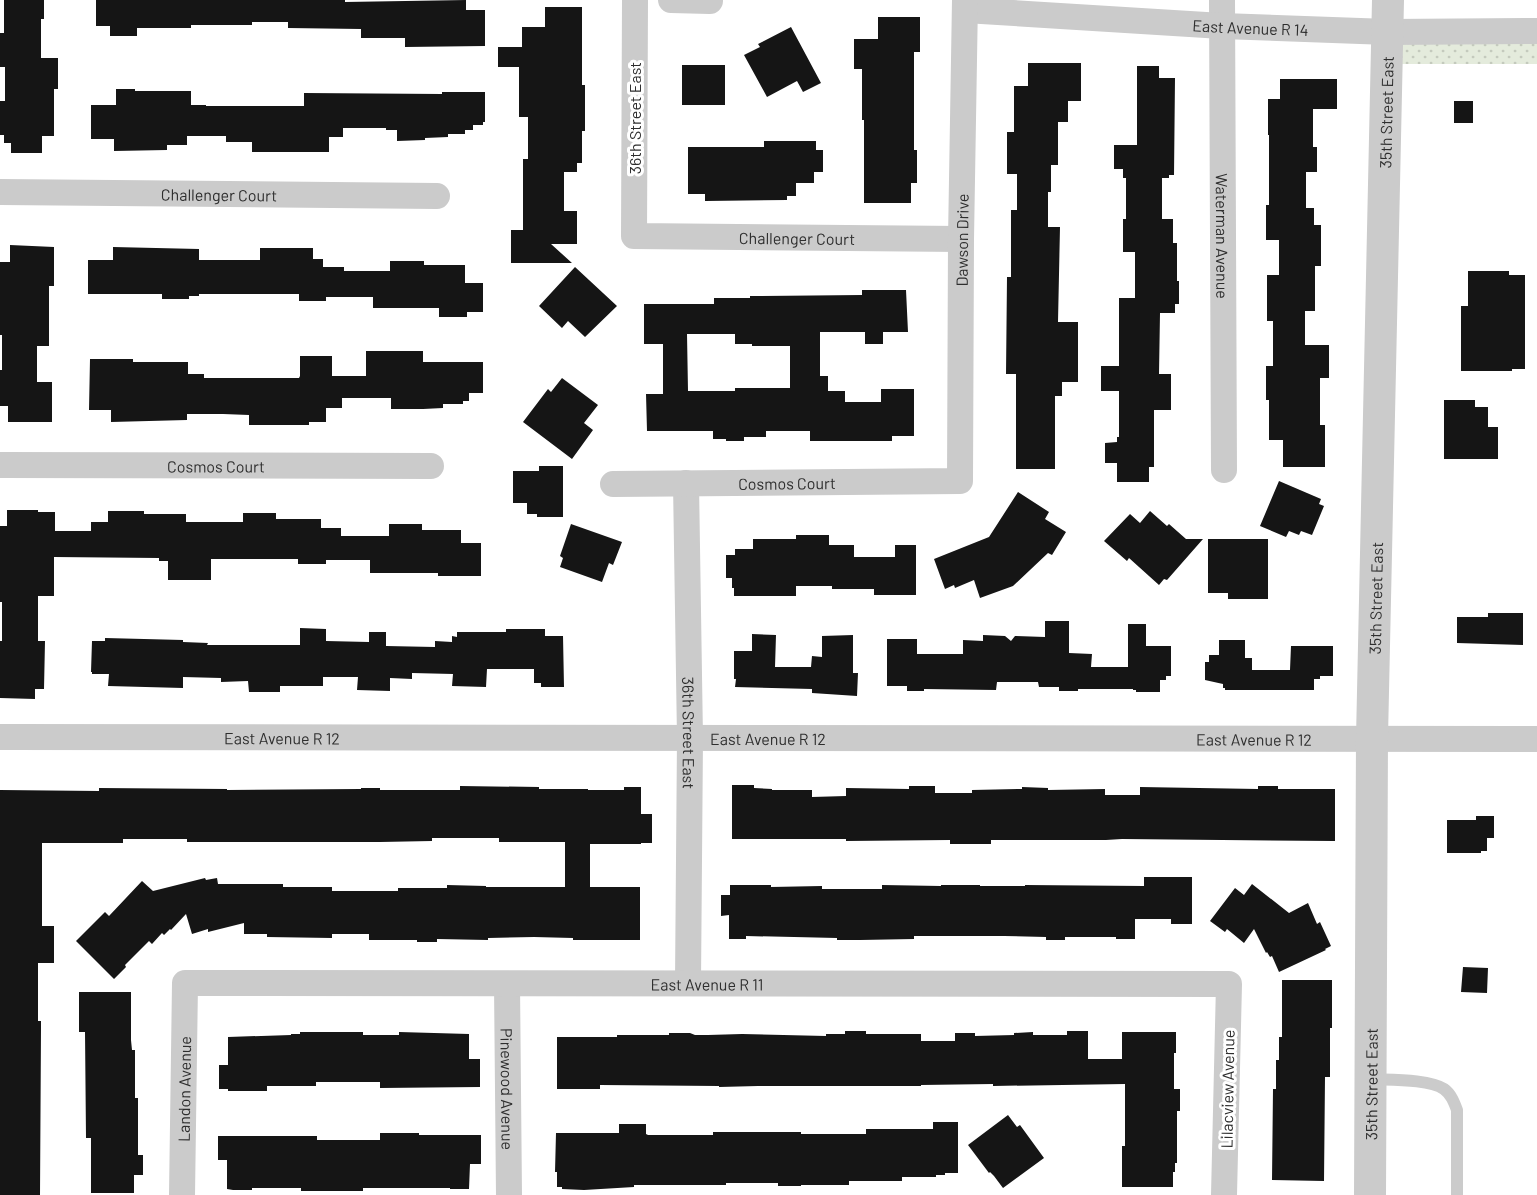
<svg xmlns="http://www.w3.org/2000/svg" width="1537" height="1195" font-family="Barlow,sans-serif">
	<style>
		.grass { fill: url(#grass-dots) }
		.building { fill: #151515; fill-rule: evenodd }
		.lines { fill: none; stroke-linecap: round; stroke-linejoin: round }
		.service { stroke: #cbcbcb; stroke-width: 12 }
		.minor { stroke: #cbcbcb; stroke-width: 26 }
		.tertiary { stroke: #cbcbcb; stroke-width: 32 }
		.labels { text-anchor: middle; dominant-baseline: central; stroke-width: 6; stroke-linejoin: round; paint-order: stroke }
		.street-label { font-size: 16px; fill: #2e2e2e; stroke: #fff }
	</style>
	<defs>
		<pattern id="grass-dots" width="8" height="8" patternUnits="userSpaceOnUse" patternTransform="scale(1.5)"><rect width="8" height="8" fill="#e4ebdc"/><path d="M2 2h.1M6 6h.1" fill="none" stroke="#c4cabd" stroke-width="1.8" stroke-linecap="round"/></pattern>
	</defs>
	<rect width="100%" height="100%" fill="#fff"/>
	<!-- grass -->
	<path class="grass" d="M1402,43h135v21h-135z"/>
	<!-- building -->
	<path class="building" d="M4,0h40v19h-3v39h17v31h-4v47h-12v17h-31v-10h-7v-8h-4v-34h5v-34h-5v-34h4z
		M96,0h249v2l121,-2v10h19v36l-80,1v-9h-44v-9l-73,-1v-6h-36v3h-61v3h-54v8h-27v-10h-14z
		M545,7h37v78h3v46h-3v32h-5v9h-13v39h13v33h-26l21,19h-61v-33h12v-71h5v-42h-9v-50h-21v-20h24v-20h23z
		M878,17h42v35h-6v98h3v33h-6v20h-47v-83h-2v-51h-8v-30h24z
		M791,27l30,56 -18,9 -6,-11 -30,16 -23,-42 16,-8 -2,-3z
		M1028,63h53v38h-13v21h-10v43h-7v27h-3v35h12l-2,95h20v60h-16v14h-7v73h-39v-95h-10l1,-97h4v-67h6v-36h-10v-42h7v-46h14z
		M682,65h43v40h-43z
		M1137,66h22v12h16l-1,97h-5v3h-7v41h11v24h4v38h2v23h-4v9h-15l-1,61h12v36h-17v57h-5v15h-32v-19h-12v-20l12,-1v-5h2v-46h-18v-25h18v-68h16v-46h-12v-33h3v-41h-3v-9h-9v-24h23z
		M1280,79h57v30h-24v38h4v25h-11v36h8v17h7v41h-6v45h-10v34h24v33h-9v47h5v42h-42v-27h-14v-40h-3v-34h7v-45h-6v-46h12v-35h-13v-35h3v-70h-1v-36h12z
		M116,89h19v2h56v14h15v1h98v-13l138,1v-2h43v30h-2v3h-10v5h-8v4h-17v3l-23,1v2l-28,1v-11h-11v-2h-43v9h-14v15h-77v-10h-26v-6h-39v9h-20v5l-53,1v-12h-23v-34h25z
		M1454,101h19v22h-19z
		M764,141h52v9h7v22h-9v11h-18v13h-9v4l-82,1v-7h-17v-47h76z
		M10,245l44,2v39h-5v60h-12v36h15v40h-44v-16h-8v-36h2v-35h-2v-73h10z
		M113,247l86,2v11h61v-12h53v11h10v8h21v4h46v-10h34v4h41v18h18v29h-16v5h-28v-9h-66v-11h-47v4h-27v-7h-100v2h-10v3h-27v-5h-74v-34h25z
		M575,267l42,39 -32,31 -17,-16 -6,7 -23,-22z
		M1468,271h41v4h16v94h-13v2h-51v-65h7z
		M862,290h44l2,42h-25v12h-18v-12h-45v44h8v15h17v11h36v-13h33v47h-22v5h-82v-10h-44v6h-22v4h-18v-2h-13v-8h-66l-1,-37h17v-50h-19v-40h70v-6h36v-2l112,-1zM687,334h48v10h17v2h38v42h-55v3h-47z
		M366,351h57v11h60v31h-14v8h-6v3h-20v4l-20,1h-32v-11h-49v10h-16v14h-17v3h-60v-10l-26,-1h-36v6l-76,2v-12h-22l1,-51h43v3h55v12h16v4h95l1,-2v-20h32v20h34z
		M562,378l36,27 -14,18 9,7 -21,29 -49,-37 25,-33 3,3z
		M1444,400h31v7h13v20h10v32h-54z
		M539,466h24v51h-26v-3h-10v-11h-14v-32h26z
		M1279,481l42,18 -2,5 5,2 -12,29 -11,-4 -2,4 -10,-4 -3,6 -26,-11z
		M1018,492l31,20 -4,7 21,13 -14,23 -4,-2 -35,33 -33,12 -6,-18 -19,8 -1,-3 -9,4 -11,-30 55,-22z
		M7,510h31v2h17v19h36v-9h17v-11h36v3h42v8h57v-9h33v6h45v9h20v8h48v-12h33v6h39v13h20v33h-43v-3h-68v-13h-44v4h-28v-5h-87v21h-43v-19h-9v-3l-105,-1v39h-16v45h7l-1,48h-9v10l-35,-1v-57h2v-39h-2v-76h7z
		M1150,511l17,15 2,-2 17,15h17l-36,41 -3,-1 -5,6 -30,-27 -2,3 -23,-20 26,-27 10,9z
		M571,524l51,18 -9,23 -4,-2 -7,19 -42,-15 3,-9 -3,-2z
		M796,535h33v10h25v12h41v-12h21v50h-42v-6h-42v-3h-36v10h-62v-8h-2v-10h-6v-23h9v-6h18v-10h43z
		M1208,539h60v60h-40v-6h-20z
		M1488,613h35v32l-66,-2v-26h31z
		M1045,621h24v32l23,1 -1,13h37v-43h18v22h25v30h-5v4h-6v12h-24v-2h-3v-1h-55v2h-19v-4h-20l-1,-5h-41l-1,8 -72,-1v2h-17v-5h-20v-47h30v15h46v-14l20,1v-6l22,1 6,5 4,-5 30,1z
		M300,628l26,1v12l43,1v-10h17v14l49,1v-6l17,1v-6l5,1v-5h49v-3h39v7h18l1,51h-23v-4h-7v-14h-47l-1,18 -34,-1 1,-12 -41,-1v6l-22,-1v13l-33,-1 1,-13h-35v9h-43v6h-31l-1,-11 -27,1v-4l-38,-1v11l-75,-2 1,-12h-17v-2h-1l1,-31h13v-3l78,2v2l25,1 -1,2h93z
		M752,634l24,1 -1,32h36l1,-11 10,1v-21l31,-1v38h5l-1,23 -45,-3v-4l-77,-2 1,-8h-2v-28h18z
		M1219,640h26v18h7v12h38l1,-24h42v30h-13v3h-6v11h-89v-2h-2v-4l-18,-4v-18h4v-7h10z
		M732,785h22v3l18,1v1h40v7l34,-1v-8l63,1v-3h26v7h37v-3l50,-1v-2l26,1v2l57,-1v6h35v-8l118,2v-3h20v3h57v52l-213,-2 -16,1h-115v4h-41v-4l-104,1v-2h-114z
		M460,786l79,1v2h49v1h36v-3h17v27h11v29h-11v1h-51v43h50v53h-67v-2l-39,-1 -46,1v2l-51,-1v3h-20v-2h-48v-6h-37v4l-65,-1v-3h-23v-11l-36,9v-3l-16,5 -6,-20 -15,16 -1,-1 -6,6 -2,-2 -10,11 -3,-3 -24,24 1,2 -12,12 -38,-38 29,-29 4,4 33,-35 11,10 52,-13 1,2 11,-2 1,6h65v3h49v4h66v-3h49v-3l39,1v1h79v-45h-66v-4h-67v3l-52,1h-193v-3h-64v4h-81v83h12v37h-16v58h3v7l-1,167h-40v-405l99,1v-3l128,1v1l134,-1v-1h19v2h80z
		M1476,816h18v22h-7v13h-6v2h-34v-33h29z
		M1144,877h48v47h-21v-5h-36v20h-19v-2h-51v3h-19v-3l-42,-1h-90v3l-54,1h-23v-2l-91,-2v3h-17v-24l-8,1v-21h9v-10h41v2l51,-1v3h60v-4l59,1v-1h39v1h45v-1l119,1z
		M1252,884l37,29 19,-10 9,21 3,-2 11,24 -6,3 1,1 -47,22 -7,-16 -2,1 -3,-5 -1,1 -12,-24 -10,14 -17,-14 -2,3 -15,-11 25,-33 9,7z
		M1463,967l25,1 -1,25 -26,-1z
		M1282,980h50v48h-2v49h-5l-1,104 -52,-1 1,-91h3v-29h3v-23h3z
		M79,992h52v48l1,10h3v48h3v57h5v20h-9v18h-43v-55h-5l-1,-106h-6z
		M845,1031h21v3h55v7h34v-8h20v3l39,-1v-2l19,-1v3h34v-4h21v28h34v-27h54v21h-2v36h6v22h-3v52h-2v9h-2v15h-51v-41h3v-62l-132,2v-2l-72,1v1h-163l-39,1v-1l-119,-1v4h-43v-52h60v-2h52v-2h21l5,2h13l34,-1 84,2v-2h19z
		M300,1032h63v3h36v-3l70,2v25h11v28l-100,1v-6h-64v4h-49v5h-39v-2h-9v-24h9v-28l63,-2v-1h9z
		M1008,1115l9,12 3,-2 24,33 -41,30 -9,-12 -4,-4 -1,1 -21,-28z
		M933,1122h25v51h-13v2h-9v2h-34v4h-53v4h-48v1h-23v-3h-52v2h-92v2l-50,3 -22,-1v-2h-5v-15h-2l1,-39h63v-9h27v10l2,1h65v-3h88v2h65v-5h67z
		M380,1133h39v2h62v29h-11l-1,25h-19v-1h-87v3h-62v-3h-49v2h-19l-6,-1v-29h-9v-24h99v4h63z"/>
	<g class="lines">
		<!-- service -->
		<path class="service" d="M1371,1079c18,1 59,0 73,10 7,5 10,13 13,21v85"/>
		<!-- minor -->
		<g class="minor">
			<path id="s1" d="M635,0l-1,236 327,3"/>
			<path d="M671,0l39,1"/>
			<path id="s2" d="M1222,0l2,470"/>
			<path id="s3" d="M965,10l257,16 166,6 149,-1"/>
			<path id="s4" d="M0,192l437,4"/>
			<path id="s5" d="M0,465l431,1"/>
			<path id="s6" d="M686,483l4,255 -2,245"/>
			<path id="s7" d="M613,484l347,-3 1,-242 4,-239"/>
			<path id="s8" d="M0,737l1537,2"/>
			<path id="s9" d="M507,984l2,211"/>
			<path id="s10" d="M182,1195l3,-212 1044,1 -5,211"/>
		</g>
		<!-- tertiary -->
		<path class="tertiary" id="s11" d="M1370,1195l2,-457 16,-738"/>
	</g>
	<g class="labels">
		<!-- street labels -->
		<g class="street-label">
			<text stroke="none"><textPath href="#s3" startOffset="286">East Avenue R 14</textPath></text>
			<text stroke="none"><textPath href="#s11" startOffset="1083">35th Street East</textPath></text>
			<text transform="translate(634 118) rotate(-90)">36th Street East</text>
			<text stroke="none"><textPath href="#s4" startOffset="219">Challenger Court</textPath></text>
			<text stroke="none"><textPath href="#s2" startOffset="236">Waterman Avenue</textPath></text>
			<text stroke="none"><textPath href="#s1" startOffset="399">Challenger Court</textPath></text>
			<text stroke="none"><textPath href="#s7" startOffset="588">Dawson Drive</textPath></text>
			<text stroke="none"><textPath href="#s5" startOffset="216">Cosmos Court</textPath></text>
			<text stroke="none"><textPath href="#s7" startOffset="174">Cosmos Court</textPath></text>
			<text stroke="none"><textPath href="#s11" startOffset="597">35th Street East</textPath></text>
			<text stroke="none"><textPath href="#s6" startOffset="250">36th Street East</textPath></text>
			<text stroke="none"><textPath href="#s8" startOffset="282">East Avenue R 12</textPath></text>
			<text stroke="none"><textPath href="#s8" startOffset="768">East Avenue R 12</textPath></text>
			<text stroke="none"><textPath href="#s8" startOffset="1254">East Avenue R 12</textPath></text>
			<text stroke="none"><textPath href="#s10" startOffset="734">East Avenue R 11</textPath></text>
			<text stroke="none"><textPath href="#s11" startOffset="111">35th Street East</textPath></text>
			<text stroke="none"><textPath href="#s10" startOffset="106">Landon Avenue</textPath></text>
			<text stroke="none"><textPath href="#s9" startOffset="105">Pinewood Avenue</textPath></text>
			<text transform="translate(1227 1089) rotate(-89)">Lilacview Avenue</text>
		</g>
	</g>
</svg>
